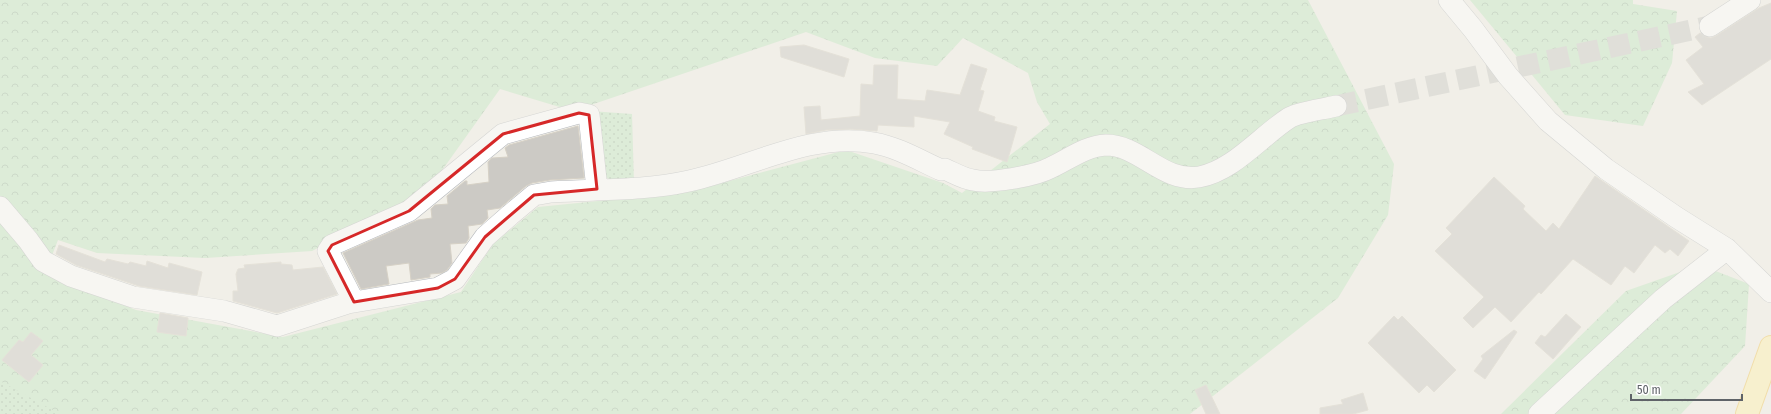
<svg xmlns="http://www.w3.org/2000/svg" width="1771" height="414" font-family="'Fira Sans Condensed',sans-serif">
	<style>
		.forest { fill: url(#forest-crowns); fill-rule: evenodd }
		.park { fill: url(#park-dots) }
		.building { fill: #cccac5; stroke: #d6d1c6 }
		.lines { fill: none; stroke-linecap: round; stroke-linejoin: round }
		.minor-tunnel { stroke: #ccccc8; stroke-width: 21; stroke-dasharray: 21 10; stroke-linecap: butt }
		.minor-casing { stroke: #b5b8bc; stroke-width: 22 }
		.major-casing { stroke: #f2c960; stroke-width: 24 }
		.minor { stroke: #fff; stroke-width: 21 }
		.major { stroke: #fff2af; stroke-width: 22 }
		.marked { fill: none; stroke: #d62828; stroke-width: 3; stroke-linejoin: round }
	</style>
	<defs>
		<pattern id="forest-crowns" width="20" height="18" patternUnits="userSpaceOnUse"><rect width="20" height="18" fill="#c5e8c5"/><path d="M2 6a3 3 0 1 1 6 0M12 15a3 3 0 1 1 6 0" fill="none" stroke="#a3c0a4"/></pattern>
		<pattern id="park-dots" width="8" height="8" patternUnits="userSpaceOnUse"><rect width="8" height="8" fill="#c5e8c5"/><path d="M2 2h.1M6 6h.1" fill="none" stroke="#a3c0a4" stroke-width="1.8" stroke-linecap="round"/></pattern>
	</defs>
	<rect width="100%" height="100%" fill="#f1efe8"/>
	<!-- forest -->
	<path class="forest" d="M0,0h1308l86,164 -6,51 -50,83 -148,116h-1190zM806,32l69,26 62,8 26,-28 65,35 9,29 13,22 -88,69 -19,-10 -97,-33 -158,42 -150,15 -45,37 -32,48 -178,45 -147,-27 -91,-37 13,-33 39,13 108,5 107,-7 116,-61 72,-101 73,22z
		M1470,0h163v4l44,7 -5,52 -29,63 -78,-11z
		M1700,265l49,19 -4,62 -64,68h-180l125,-123z"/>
	<!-- park -->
	<path class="park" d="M590,111l42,3 2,70 -19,-3 -20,-7z
		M0,381l60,33h-60z"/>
	<!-- building -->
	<path class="building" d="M1771,3v56l-69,46 -14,-13 16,-8 -18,-24 17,-13 -8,-10 5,-4 5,4 6,1 5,-2 43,-28z
		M804,45l45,14 -5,18 -63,-20 -1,-10z
		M971,64l16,5 -7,21 4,1 -6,20 17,6 -1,4 23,6 -10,35 -35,-13 1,-2 -29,-13 6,-12 -36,-6v11l-36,-2 -1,6 -27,-2 -24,1 -20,4 -2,-27 16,-1 1,14 39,-4 1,-32 12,1 1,-20h24l-1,34 28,2 2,-11 33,5z
		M578,126l6,52 -34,2 -18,3 -6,3 -26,22 -13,2 1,8 -6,6 -14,2 1,12 -3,5 -16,1 2,19 -5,7 -5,3 -12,1v3l-19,3 -2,-17 -23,3 3,18 -28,5 -18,-36 75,-33 14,-2 -1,-9 4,-4 13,-1 -1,-8 18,-15h2v4l22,-3 -1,-20 4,-4 16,-1 -3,-9 4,-3z
		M1595,176l94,65 -11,15 -8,-7 -5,4 -10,-8 -21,28 -9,-7 -14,19 -38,-26 -32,35 -2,-2 -28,30 -16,-15 -22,21 -10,-10 21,-21 -49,-46 17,-17 -6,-6 48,-51 31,29 -2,3 23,22 7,-8 6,6z
		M59,245l46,17 2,-3 21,5 2,-2 16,4 1,-5 21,7 1,-5 33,9 -5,23 -58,-9 -63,-21 -20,-11z
		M281,262v2l11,1 1,5 30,-3 14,27 -60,19 -44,-12v-10h5l-2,-17 2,-5 7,-1 -1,-3z
		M160,313l28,5 -2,18 -29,-4z
		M1566,314l15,13 -28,32 -18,-16 6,-8 4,2z
		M1394,316l4,4 4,-4 54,54 -22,22 -7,-7 -8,8 -51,-50z
		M1514,330l3,2 -32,47 -11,-8 9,-12 -2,-3z
		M31,332l12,9 -12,14 12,10 -14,17 -27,-22 17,-20 4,2z
		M1206,385l14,29h-14l-11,-24z
		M1363,393l5,17 -15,4h-33v-6l23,-4 -2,-4z"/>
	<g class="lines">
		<!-- minor-tunnel -->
		<path class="minor-tunnel" d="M1336,106l374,-80"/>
		<!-- minor casing -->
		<g class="minor-casing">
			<path id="minor" d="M1449,0l24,29 35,47 40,45 58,48 70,48 51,32 44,43
				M1710,26l40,-26
				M0,207l28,33 15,21 28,15 62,21 91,14 53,15 71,-23 90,-15 17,-9 30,-42 25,-22 24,-20 17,-3c46,-3 93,-1 138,-11 61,-13 121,-50 185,-38 23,4 45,17 67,27l4,-1c9,4 19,10 28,11 17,4 62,-4 77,-12 18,-8 35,-22 56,-23 34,0 57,38 93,32 34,-6 62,-41 90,-59 9,-6 36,-9 47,-12
				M354,302l-26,-51 4,-6 77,-34 94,-77 76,-21 10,2 8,74
				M1539,414l124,-115 64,-50"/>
		</g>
		<!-- major casing -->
		<g class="major-casing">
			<path id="major" d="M1747,414l24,-67"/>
		</g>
		<!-- minor -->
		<use href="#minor" class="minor"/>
		<!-- major -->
		<use href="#major" class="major"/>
	</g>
	<!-- marked area -->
	<path d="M0 0H1771V414H0ZM579,113l10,2 8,74 -63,6 -49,42 -30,42 -17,9 -84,14 -26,-51 4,-6 77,-34 94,-77z" fill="#f1efe8" fill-opacity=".55" fill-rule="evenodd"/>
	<path class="marked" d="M579,113l10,2 8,74 -63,6 -49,42 -30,42 -17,9 -84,14 -26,-51 4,-6 77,-34 94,-77z"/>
	<!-- scale -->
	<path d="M1631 394v6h111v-6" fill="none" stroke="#5f6368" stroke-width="2"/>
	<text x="1637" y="394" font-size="12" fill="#5f6368" stroke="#ffffff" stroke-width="3" paint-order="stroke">50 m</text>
</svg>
